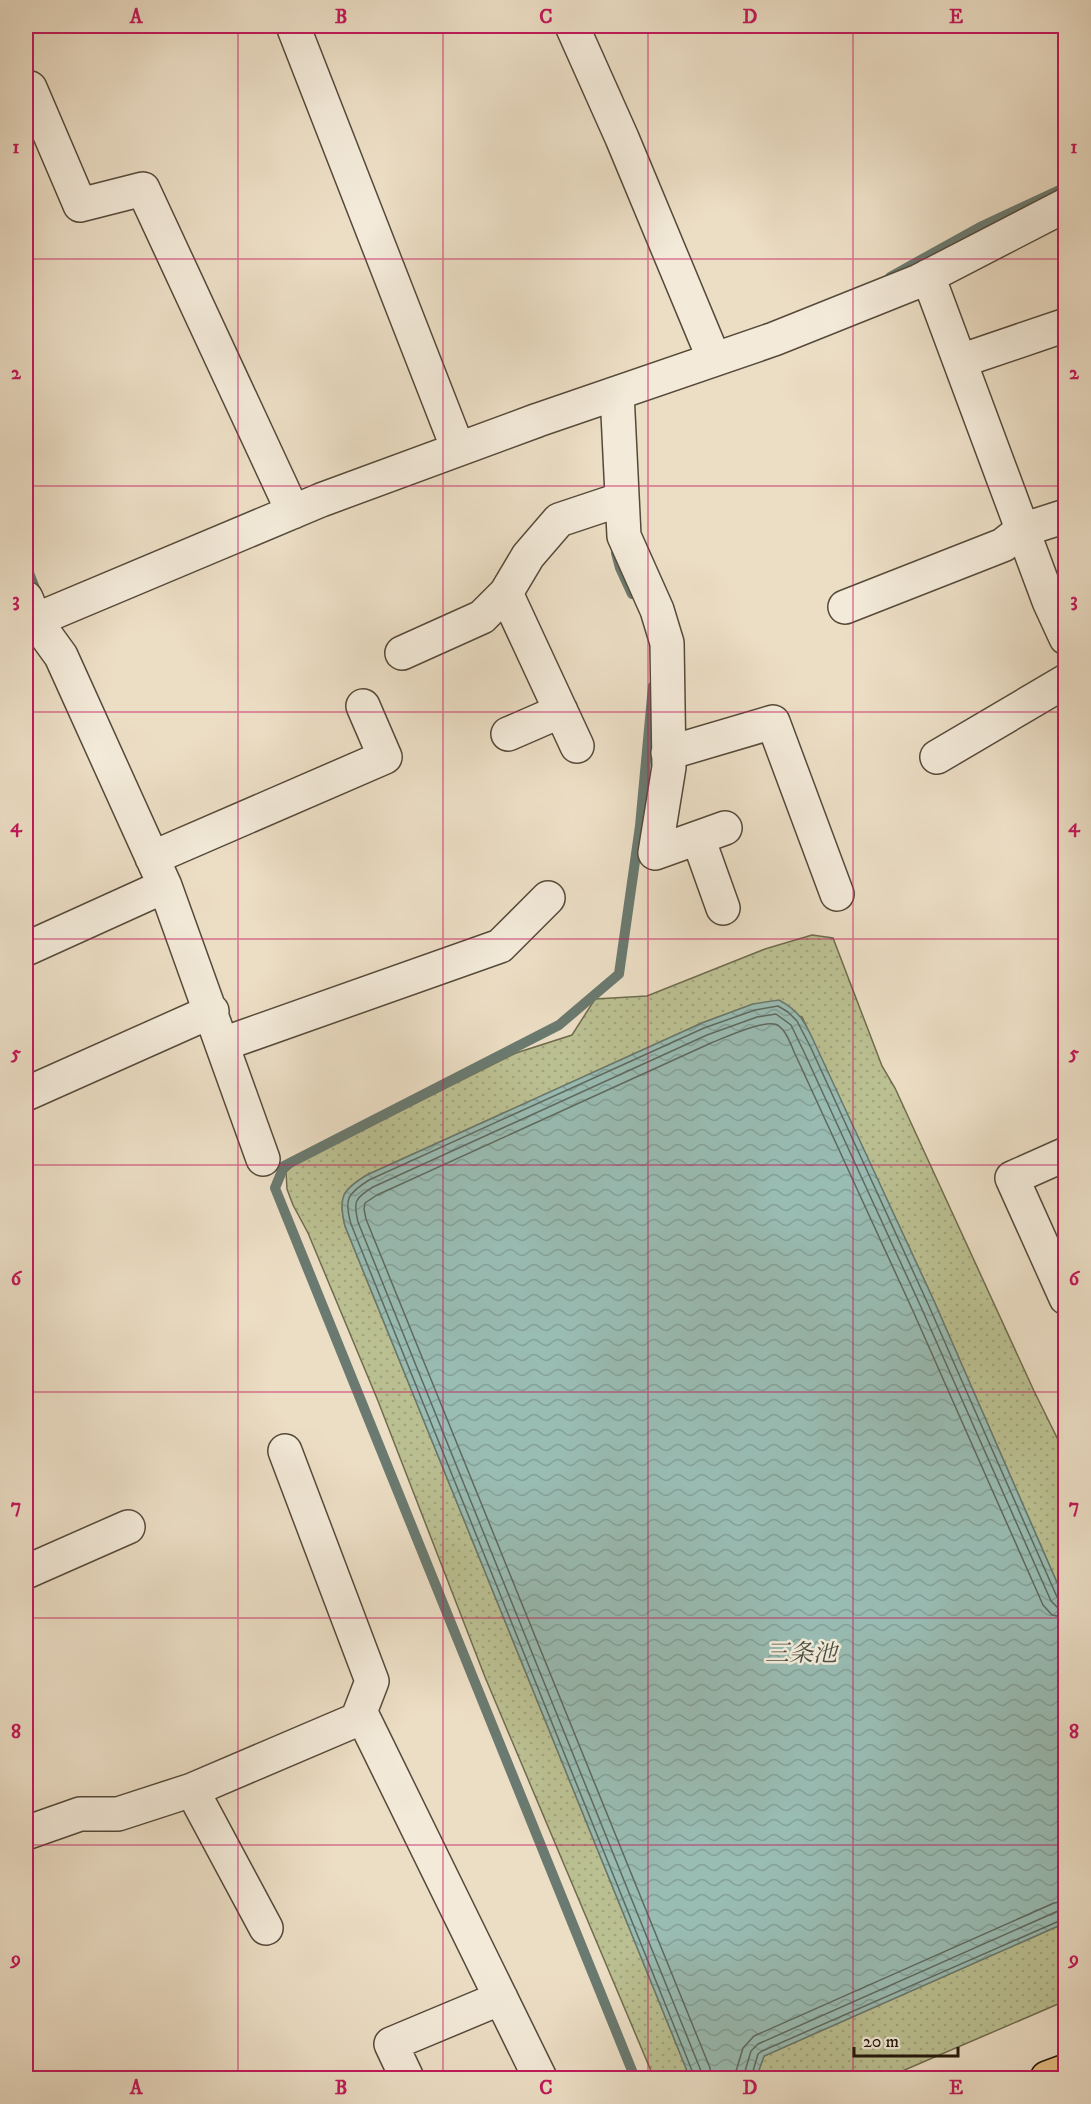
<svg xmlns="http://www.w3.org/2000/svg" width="1091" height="2104" font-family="'IM FELL DW Pica','Noto Serif JP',serif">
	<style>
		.grass { fill: url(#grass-dots); stroke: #6f6c4e; stroke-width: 1.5 }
		.water { fill: url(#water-waves); stroke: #6a7a70; stroke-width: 1.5 }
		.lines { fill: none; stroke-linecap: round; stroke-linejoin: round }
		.shore { stroke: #5e6a5f; stroke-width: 1.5 }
		.stream { stroke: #6a7a70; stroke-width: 10 }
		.street-casing { stroke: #554a3a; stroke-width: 36 }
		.highway-casing { stroke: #23180b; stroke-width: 36 }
		.street { stroke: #f3ead9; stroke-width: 33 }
		.highway { stroke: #e6bf82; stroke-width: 33 }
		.grid { fill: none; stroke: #c2185b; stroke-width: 1.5; stroke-opacity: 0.55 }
		.labels { text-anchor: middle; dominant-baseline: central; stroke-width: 5; stroke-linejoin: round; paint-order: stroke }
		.water-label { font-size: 24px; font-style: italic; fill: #4c5146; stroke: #f3ead9 }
		.neatline { fill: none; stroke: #c2185b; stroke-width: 2 }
		.grid-label { font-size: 20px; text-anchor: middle; font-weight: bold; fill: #c2185b }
	</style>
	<defs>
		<pattern id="grass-dots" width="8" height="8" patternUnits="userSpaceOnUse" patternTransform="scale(1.5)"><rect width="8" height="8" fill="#bbc092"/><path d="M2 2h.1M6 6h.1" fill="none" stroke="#a0a47d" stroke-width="1.8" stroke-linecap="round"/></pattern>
		<pattern id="water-waves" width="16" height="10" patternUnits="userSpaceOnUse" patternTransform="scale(1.5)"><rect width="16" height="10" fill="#99bcb3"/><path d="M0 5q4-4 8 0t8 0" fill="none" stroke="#84a199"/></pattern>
	</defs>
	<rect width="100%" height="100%" fill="#ecdec5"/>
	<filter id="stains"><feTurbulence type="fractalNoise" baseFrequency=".00333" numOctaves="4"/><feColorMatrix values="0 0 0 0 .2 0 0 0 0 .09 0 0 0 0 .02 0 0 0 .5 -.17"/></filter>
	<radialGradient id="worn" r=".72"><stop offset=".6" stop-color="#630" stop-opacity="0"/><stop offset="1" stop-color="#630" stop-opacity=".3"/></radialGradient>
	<!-- grass -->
	<path class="grass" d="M812,935l21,3 49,128 13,22 139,303 31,63v147l-131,-300 -132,-284 -49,-13 -51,19 -335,152c-25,15 -29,22 -22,51l345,852h-36l-169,-401 -107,-276 -70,-168 -15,-28 -6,-16 -1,-17 10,-9 220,-110 56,-18 23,-36 52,-3 118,-47z
		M1065,1923v78l-179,77h-130l8,-22z"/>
	<!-- water -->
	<path class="water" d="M779,1000c22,12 27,24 37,46l118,255 131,300v322l-301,133 -8,22h-66l-345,-852c-7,-29 -3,-36 22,-51l335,-152 51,-19z"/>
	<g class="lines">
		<!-- shore -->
		<path class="shore" d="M695,2078l-344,-854c-7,-25 -4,-30 18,-44l335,-152 51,-18 23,-4 10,6 9,9 14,27 117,256 129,293 4,4h5
			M702,2078l-1,-7 -343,-849c-5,-21 -3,-24 15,-35l334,-152 50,-18 19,-3 15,11 13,27 117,255 130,294 6,6 9,2
			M711,2078l-1,-10 -344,-849 -2,-10 1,-6 12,-8 334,-152c13,-5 57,-26 68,-17 9,7 12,20 17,30l117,255 130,294 9,10 14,3
			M734,2078l9,-30 11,-12 300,-133 12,-2
			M743,2078l8,-27 7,-7 300,-133 8,-1
			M751,2078l7,-24 4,-3 304,-133"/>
		<!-- stream -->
		<path class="stream" d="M890,277l90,-50 86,-40
			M616,553l4,15 12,26
			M26,565l12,31
			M635,2078l-360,-890 9,-22 275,-141 60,-51 21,-148 13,-140"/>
		<!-- street casing -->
		<g class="street-casing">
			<path id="street" d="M293,26l165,423
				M572,26l50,112 92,221
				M30,88l50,117 63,-16 150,323
				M928,276l121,325 17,37
				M960,361l106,-36
				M617,393l7,143 33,74 10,33 2,124 -14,86 70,-25
				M506,593l71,153
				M26,598l9,22 26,36 104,230 98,273
				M845,607l158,-62 19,-15 44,-14
				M26,624l295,-124 217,-80 236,-81 145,-58 147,-76
				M402,653l80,-36 24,-24 22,-37 31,-36 63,-21
				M508,734l53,-23
				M668,753l105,-31 64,172
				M937,757l129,-76
				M698,838l25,70
				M152,858l233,-101 -22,-51
				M26,949l139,-63
				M223,1044l277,-98 48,-48
				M26,1094l186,-83
				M1066,1154l-54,24 54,120
				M285,1451l87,230 -15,39
				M26,1572l102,-45
				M192,1790l74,138
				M26,1833l54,-19h38l74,-24 171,-73 177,361
				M407,2078l-16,-34 110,-46"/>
		</g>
		<!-- highway casing -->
		<g class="highway-casing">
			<path id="highway" d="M1047,2078l19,-7"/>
		</g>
		<!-- street -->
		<use href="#street" class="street"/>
		<!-- highway -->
		<use href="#highway" class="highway"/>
	</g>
	<!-- grid -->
	<path class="grid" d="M238,26v2052M443,26v2052M648,26v2052M853,26v2052M26,259h1040M26,486h1040M26,712h1040M26,939h1040M26,1165h1040M26,1392h1040M26,1618h1040M26,1845h1040"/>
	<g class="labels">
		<!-- water labels -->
		<g class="water-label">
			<text x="801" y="1654">三条池</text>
		</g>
	</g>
	<!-- margin -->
	<rect width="1091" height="2104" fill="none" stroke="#ecdec5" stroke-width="66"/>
	<!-- scale -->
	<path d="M854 2047v9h104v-9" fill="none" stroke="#23180b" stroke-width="3"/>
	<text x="863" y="2047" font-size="18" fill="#23180b" stroke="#f3ead9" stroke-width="4.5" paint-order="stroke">20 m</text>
	<rect x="33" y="33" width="1025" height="2038" class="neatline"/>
	<g class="grid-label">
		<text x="136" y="23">A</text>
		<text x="341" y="23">B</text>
		<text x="546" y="23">C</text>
		<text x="750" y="23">D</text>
		<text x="956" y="23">E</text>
		<text x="16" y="153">1</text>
		<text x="1074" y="153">1</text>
		<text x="16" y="379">2</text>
		<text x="1074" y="379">2</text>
		<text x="16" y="606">3</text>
		<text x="1074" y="606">3</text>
		<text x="16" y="832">4</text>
		<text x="1074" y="832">4</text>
		<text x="16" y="1059">5</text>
		<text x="1074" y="1059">5</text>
		<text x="16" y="1285">6</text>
		<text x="1074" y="1285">6</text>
		<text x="16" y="1512">7</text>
		<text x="1074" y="1512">7</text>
		<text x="16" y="1738">8</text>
		<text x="1074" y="1738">8</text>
		<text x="16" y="1965">9</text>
		<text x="1074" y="1965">9</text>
		<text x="136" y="2094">A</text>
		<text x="341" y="2094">B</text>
		<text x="546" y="2094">C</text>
		<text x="750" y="2094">D</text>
		<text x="956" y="2094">E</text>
	</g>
	<rect width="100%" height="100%" filter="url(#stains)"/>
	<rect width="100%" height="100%" fill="url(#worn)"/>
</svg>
